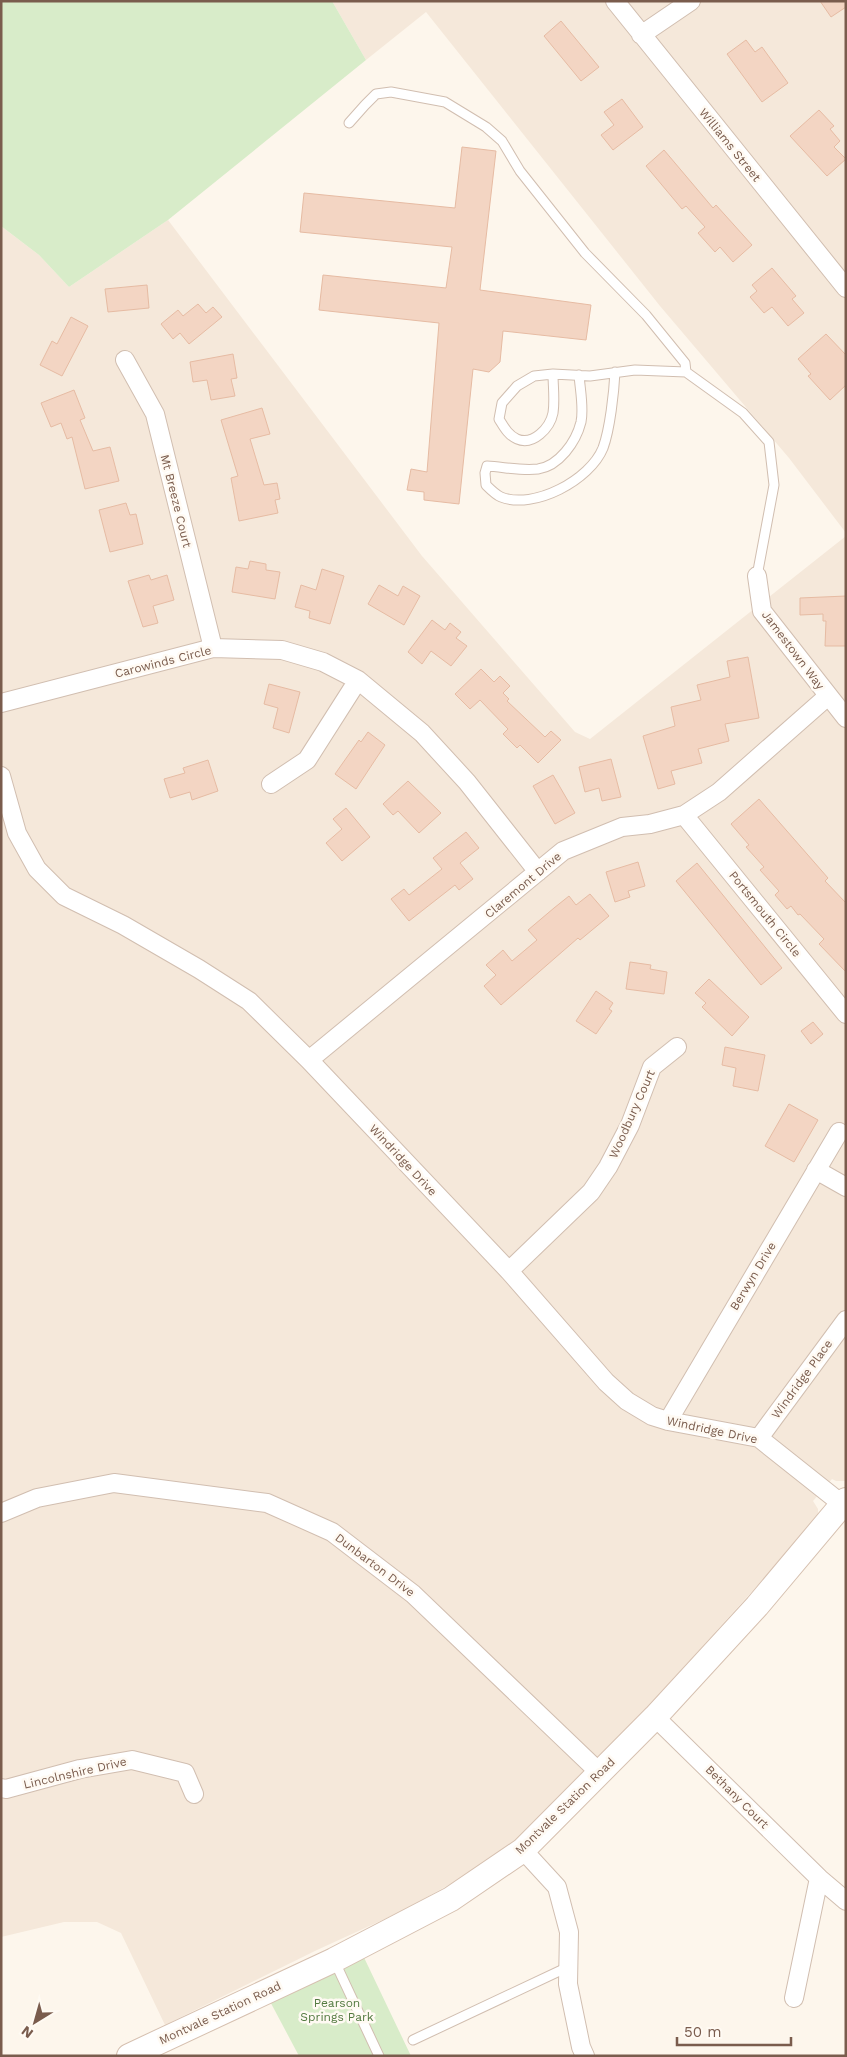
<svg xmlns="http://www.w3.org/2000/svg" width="847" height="2057" font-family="'Work Sans',sans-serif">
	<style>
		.residential { fill: #f5e8da }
		.green { fill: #d8ecc9 }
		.building { fill: #f3d5c3; stroke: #e6bba3 }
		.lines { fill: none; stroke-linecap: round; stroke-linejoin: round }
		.lane-casing { stroke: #d1beb0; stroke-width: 11 }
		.street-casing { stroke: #d1beb0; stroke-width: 20 }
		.secondary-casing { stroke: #d6c0b0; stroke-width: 26 }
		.lane { stroke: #fff; stroke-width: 9 }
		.street { stroke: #fff; stroke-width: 18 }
		.secondary { stroke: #fff; stroke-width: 24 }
		.labels { text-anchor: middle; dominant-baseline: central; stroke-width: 5; stroke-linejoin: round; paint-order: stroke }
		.street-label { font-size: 12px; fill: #7a5c4d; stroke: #fffaf3 }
		.park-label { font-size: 12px; fill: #537a41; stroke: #fffaf3 }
	</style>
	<rect width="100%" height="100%" fill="#fdf6ec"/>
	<!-- residential -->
	<path class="residential" d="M332,1h514v532l-57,-75 -129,-152 -234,-294 -60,48z
		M168,220l254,336 153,176 15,7 256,-203v945h-10l-4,-2 -19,22 5,8v5l-43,52 -125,138 -104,109 -32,29 -53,36 -61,34 -83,38 -152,75 -44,-92 -24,-11h-33l-63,15v-1711l38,29 30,32z"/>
	<!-- green -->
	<path class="green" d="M1,1h331l34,59 -198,160 -99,67 -30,-32 -38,-29z
		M359,1947l52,109h-112l-34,-64z"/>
	<!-- building -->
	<path class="building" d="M820,1h26v6l-15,10z
		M561,21l38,46 -18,14 -37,-45z
		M746,40l9,12 7,-5 26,36 -26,19 -35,-48z
		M622,99l21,28 -30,23 -12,-15 13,-10 -10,-13z
		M819,110l15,16 -4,3 10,12 -6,6 12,12 -19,17 -37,-40z
		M462,147l34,4 -16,139 111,15 -5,35 -83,-9 -3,31 -11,10 -16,-3 -14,135 -35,-4v-8l-17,-2 4,-21 16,3 12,-149 -120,-13 4,-35 123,13 6,-41 -152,-15 4,-39 151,15z
		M664,150l49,58 3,-3 36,40 -19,17 -13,-15 -5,5 -17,-19 7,-6 -19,-21 -4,3 -36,-43z
		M772,268l24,28 -4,3 12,14 -16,13 -16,-19 -8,6 -14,-16 7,-6 -5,-6z
		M147,285l2,23 -41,4 -3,-23z
		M198,304l8,9 7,-6 9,10 -33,27 -9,-11 -7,6 -12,-15 17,-14 5,6z
		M71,317l17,9 -26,50 -22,-11 12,-24 5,3z
		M826,334l20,21v30l-16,15 -22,-24 3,-2 -13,-15z
		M233,354l4,24 -6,1 4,17 -24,4 -4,-20 -14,2 -3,-20z
		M74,390l11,28 -5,2 13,31 17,-4 9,34 -34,8 -13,-52 -5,2 -6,-16 -10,4 -10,-24z
		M262,408l8,26 -20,5 14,46 13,-2 3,16 -5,1 3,13 -39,8 -8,-43 7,-2 -17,-56z
		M126,503l4,12 6,-1 7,30 -33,8 -11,-42z
		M250,561l16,3v6l14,2 -5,27 -43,-7 4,-25 12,2z
		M322,569l22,7 -14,48 -21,-6 1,-7 -15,-4 6,-22 15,5z
		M149,575l2,5 16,-5 7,25 -21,6 5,17 -15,4 -15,-46z
		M379,585l19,11 5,-10 17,10 -16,29 -36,-21z
		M846,596v50h-21l1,-25h-3v-7l-23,1v-17z
		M432,620l13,10 5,-7 11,9 -5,6 11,8 -16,20 -20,-15 -9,13 -14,-12z
		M748,657l11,61 -34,6 4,17 -31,8 4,14 -31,8 4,13 -17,5 -15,-53 32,-10 -4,-19 30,-7 -4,-15 33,-8 -3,-16z
		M481,669l13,13 6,-6 10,10 -7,7 6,6 -2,2 38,36 6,-6 10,9 -23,23 -18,-18 -3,3 -14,-14 5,-5 -28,-29 -10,9 -15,-15z
		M269,684l31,8 -11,41 -16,-5 5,-20 -14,-4z
		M368,732l17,13 -29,44 -21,-15 24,-34 2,2z
		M611,759l10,38 -19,4 -3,-13 -14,4 -6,-25z
		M208,760l10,31 -26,9 -2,-8 -20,6 -6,-19 21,-6 -2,-5z
		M553,775l22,38 -20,11 -22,-38z
		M408,781l33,32 -22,20 -21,-22 -5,4 -10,-11z
		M759,799l69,79 -3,3 21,22v69l-27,-28 5,-5 -24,-25 -2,1 -7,-9 -4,3 -12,-14 4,-4 -19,-21 4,-3 -18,-20 3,-2 -18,-21z
		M346,808l24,29 -28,24 -16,-18 16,-14 -9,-10z
		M466,832l13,16 -19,15 13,16 -14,11 -4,-5 -46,36 -18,-22 13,-10 5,6 33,-26 -9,-11z
		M638,862l7,24 -17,5 2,6 -15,5 -9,-30z
		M697,863l85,105 -21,17 -85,-104z
		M590,894l19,22 -29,24 -2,-2 -77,67 -17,-19 12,-11 -10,-10 17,-15 9,11 25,-21 -9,-10 26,-22 15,-12 7,9z
		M630,962l21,3 -1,4 17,3 -3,22 -38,-5z
		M709,979l40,38 -17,19 -30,-29 4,-4 -11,-10z
		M596,991l17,12 -4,6 3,2 -16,23 -20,-13z
		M813,1022l10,12 -12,10 -10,-13z
		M725,1047l40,8 -7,36 -25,-5 3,-18 -14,-3z
		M789,1104l29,16 -24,42 -29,-16z"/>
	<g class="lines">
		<!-- lane casing -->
		<g class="lane-casing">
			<path id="lane" d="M349,123l16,-18 11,-11 15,-2 54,10 41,25 16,14 18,30 65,82 61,62 39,48 1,9
				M553,374c0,12 2,26 0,39 -3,15 -20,33 -36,26 -9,-4 -13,-12 -18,-20l3,-16 15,-17 17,-10 19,-2 37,2 45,-6 51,2 57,41 26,29 5,43 -17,91
				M579,375c1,14 5,33 2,47 -5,20 -22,44 -43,47 -17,2 -34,-2 -51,-3l-2,7 1,12c4,4 10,10 15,12 33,13 89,-17 102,-49 7,-19 11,-56 12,-76
				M334,1960l45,96
				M413,2040l155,-73"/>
		</g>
		<!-- street casing -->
		<g class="street-casing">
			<path id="street" d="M615,1l231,287
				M641,35l50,-34
				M125,360l30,54 58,234
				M757,576l5,35 84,107
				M1,703l212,-55 69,2 41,12 35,18 64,53 45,49 71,90
				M1,776l16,57 20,36 27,27 59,29 76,44 50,32 60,59 200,211 97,111 21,19 25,15 16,5 91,17 83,66
				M271,784l36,-24 51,-80
				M684,815l162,199
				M309,1060l254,-209 59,-24 28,-3 34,-9 35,-23 109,-96
				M816,1170l30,17
				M509,1271l82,-79 17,-25 22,-42 22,-58 25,-20
				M668,1421l171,-289
				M759,1438l87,-118
				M1,1513l36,-15 77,-15 153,20 65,29 81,62 187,179
				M655,1717l164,161
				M1,1788l5,1 74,-20 52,-9 53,13 9,21
				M523,1850l34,37 12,45 -1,52 13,63 4,9
				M794,1998l25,-120 27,23"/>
		</g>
		<!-- secondary casing -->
		<g class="secondary-casing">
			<path id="secondary" d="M129,2056l205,-96 117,-61 72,-49 132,-133 102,-111 89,-106"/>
		</g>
		<!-- lane -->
		<use href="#lane" class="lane"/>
		<!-- street -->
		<use href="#street" class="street"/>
		<!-- secondary -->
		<use href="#secondary" class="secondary"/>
	</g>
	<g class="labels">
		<!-- street labels -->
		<g class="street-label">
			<text transform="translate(730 145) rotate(51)">Williams Street</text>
			<text transform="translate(176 501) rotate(76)">Mt Breeze Court</text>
			<text transform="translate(793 650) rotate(53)">Jamestown Way</text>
			<text transform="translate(163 662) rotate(-14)">Carowinds Circle</text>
			<text transform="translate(523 885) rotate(-40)">Claremont Drive</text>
			<text transform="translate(765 914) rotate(51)">Portsmouth Circle</text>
			<text transform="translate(632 1114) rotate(-66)">Woodbury Court</text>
			<text transform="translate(403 1160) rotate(47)">Windridge Drive</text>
			<text transform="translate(753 1276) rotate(-59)">Berwyn Drive</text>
			<text transform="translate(802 1379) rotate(-54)">Windridge Place</text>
			<text transform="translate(712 1430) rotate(12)">Windridge Drive</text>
			<text transform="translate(375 1565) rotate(37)">Dunbarton Drive</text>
			<text transform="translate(75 1773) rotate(-13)">Lincolnshire Drive</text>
			<text transform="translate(737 1797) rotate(45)">Bethany Court</text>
			<text transform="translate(565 1806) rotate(-44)">Montvale Station Road</text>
			<text transform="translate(220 2013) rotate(-25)">Montvale Station Road</text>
		</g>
		<!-- park labels -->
		<g class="park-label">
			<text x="337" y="2003">Pearson<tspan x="337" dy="14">Springs Park</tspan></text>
		</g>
	</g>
	<!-- border -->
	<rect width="847" height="2057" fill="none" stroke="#7a5c4d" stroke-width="5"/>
	<!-- north arrow -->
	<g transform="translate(35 2022) rotate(217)" stroke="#fffaf3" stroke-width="4" paint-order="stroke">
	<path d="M0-4L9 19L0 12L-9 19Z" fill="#7a5c4d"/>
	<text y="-8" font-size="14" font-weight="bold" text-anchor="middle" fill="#7a5c4d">N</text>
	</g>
	<!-- scale -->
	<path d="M677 2037v8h114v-8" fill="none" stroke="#7a5c4d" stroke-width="2.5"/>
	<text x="684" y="2037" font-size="15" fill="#7a5c4d" stroke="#fffaf3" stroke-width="4" paint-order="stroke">50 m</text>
</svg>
